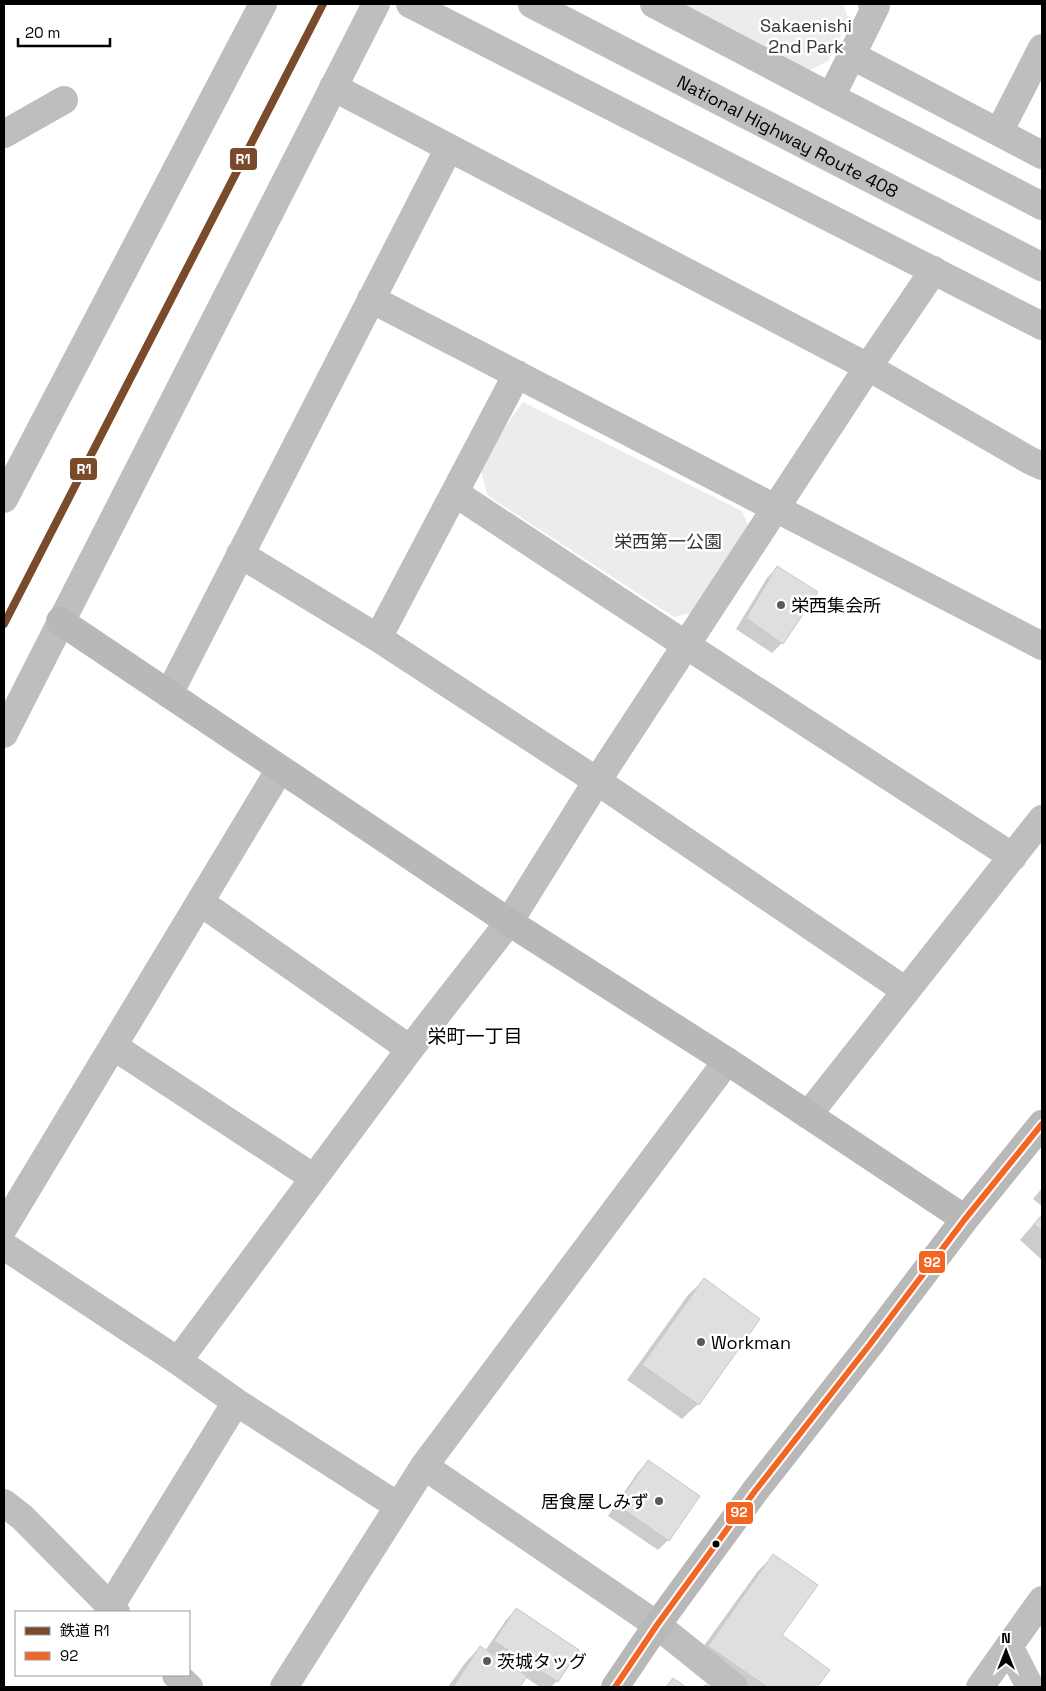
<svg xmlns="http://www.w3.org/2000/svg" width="1046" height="1691" font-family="'Space Grotesk','Noto Sans JP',sans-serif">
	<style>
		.green { fill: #ececec }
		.shadow { fill: #0003 }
		.building { fill: #dfdfdf; stroke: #c7c7c7 }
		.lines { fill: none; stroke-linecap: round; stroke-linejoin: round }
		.highway-casing { stroke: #dbdbdb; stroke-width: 29 }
		.street { stroke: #bebebe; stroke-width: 28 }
		.secondary { stroke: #b8b8b8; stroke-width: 28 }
		.highway { stroke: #bebebe; stroke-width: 28 }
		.bus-1-casing { stroke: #fff; stroke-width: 10 }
		.bus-1 { stroke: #f26522; stroke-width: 6 }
		.rail-1-casing { stroke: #fff; stroke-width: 11 }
		.rail-1 { stroke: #7a4b2a; stroke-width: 8 }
		.poi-dot { fill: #595959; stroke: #fff; stroke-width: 2 }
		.bus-dot { fill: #000; stroke: #fff; stroke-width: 2 }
		.labels { text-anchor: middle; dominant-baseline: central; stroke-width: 5; stroke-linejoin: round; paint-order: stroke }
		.park-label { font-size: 18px; fill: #333; stroke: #fff }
		.street-label { font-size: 18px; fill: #000; stroke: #fff }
		.poi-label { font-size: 18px; fill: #000; stroke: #fff; text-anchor: start }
		.neighbourhood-label { font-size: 19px; fill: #000; stroke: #fff }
		.line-badge { stroke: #fff; stroke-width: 2 }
		.badge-label { font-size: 14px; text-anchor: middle; font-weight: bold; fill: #fff }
	</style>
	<rect width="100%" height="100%" fill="#fff"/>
	<!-- green -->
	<path class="green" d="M673,4h170l6,16 -21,41 -20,10z
		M523,402l219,109 9,20 -60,82 -17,4 -186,-121 -9,-31z"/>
	<!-- shadow -->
	<path class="shadow" d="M777,568l5,75 -10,10 -36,-24 31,-51z
		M1042,1188v18l-9,-7z
		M1042,1214v46l-22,-20z
		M704,1280l-6,124 -16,15 -55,-39 61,-85z
		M648,1462l20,78 -10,10 -50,-34 30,-44z
		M773,1556l7,80 48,34 -12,17h-86l-37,-26 65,-90z
		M516,1610l41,71 -6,6h-11l-15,-10 -6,10h-71l17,-24 15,-16 5,4 21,-31z
		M706,1684l5,3h-9z"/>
	<!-- building -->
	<path class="building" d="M777,566l41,26 -35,52 -37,-26z
		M1042,1215v16l-8,-7z
		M704,1278l56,41 -61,86 -57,-40z
		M648,1460l52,36 -31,45 -52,-36z
		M773,1554l45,31 -36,50 48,35 -13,17h-50l-59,-41z
		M516,1608l63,42 -21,32 -64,-41z
		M480,1646l47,30 -7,11h-67z
		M673,1678l13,9h-20z"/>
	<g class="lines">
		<!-- highway casing -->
		<g class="highway-casing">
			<g id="highway">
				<path id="s1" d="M532,4l510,263"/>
			</g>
		</g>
		<!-- street -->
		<path class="street" d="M410,4l632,322
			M654,4l177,93
			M872,4l4,2 -45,91 211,109
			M851,55l191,100
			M333,87l535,280 161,93 13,6
			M999,132l43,-84
			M4,134l60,-34
			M371,299l671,347
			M455,493l231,152 327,212
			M4,499l259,-495
			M240,554l138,84 219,143 309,210
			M378,638l139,-264
			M169,694l280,-546
			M4,734l372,-730
			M200,902l210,147
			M113,1046l201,132
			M808,1115l234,-296
			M4,1227l276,-458
			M4,1246l174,115 58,41 162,104
			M178,1361l232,-312 99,-127 88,-141 271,-414 66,-97
			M424,1466l233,159 77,62
			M4,1503l18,14 94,95
			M110,1607l126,-205
			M1009,1646l21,41
			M176,1675l13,12
			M284,1687l140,-221 303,-405
			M980,1687l62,-87"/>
		<!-- secondary -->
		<path class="secondary" d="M60,621l449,301 218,139 238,158
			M615,1687l42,-62 98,-134 116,-148 94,-124 77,-95"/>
		<!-- highway -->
		<use href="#highway" class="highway"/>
		<!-- bus-1 casing -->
		<g class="bus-1-casing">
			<path id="bus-1" d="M615,1687l42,-62 98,-134 116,-148 94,-124 77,-95"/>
		</g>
		<!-- bus-1 -->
		<use href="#bus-1" class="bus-1"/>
		<!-- rail-1 casing -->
		<g class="rail-1-casing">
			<path id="rail-1" d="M4,624l319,-620"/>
		</g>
		<!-- rail-1 -->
		<use href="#rail-1" class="rail-1"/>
	</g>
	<!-- markers -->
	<g class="poi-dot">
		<circle cx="781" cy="605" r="5"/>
		<circle cx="701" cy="1342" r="5"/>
		<circle cx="659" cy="1501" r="5"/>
		<circle cx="487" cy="1661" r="5"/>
	</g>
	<circle class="bus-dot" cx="716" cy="1544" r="4.5"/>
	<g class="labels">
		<!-- park labels -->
		<g class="park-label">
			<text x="806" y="25">Sakaenishi<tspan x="806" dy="21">2nd Park</tspan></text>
			<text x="668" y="541">栄西第一公園</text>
		</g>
		<!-- street labels -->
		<g class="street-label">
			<text stroke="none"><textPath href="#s1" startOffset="288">National Highway Route 408</textPath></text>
		</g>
		<!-- poi labels -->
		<g class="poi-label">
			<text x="791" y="605">栄西集会所</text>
			<text x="711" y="1342">Workman</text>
			<text x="649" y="1501" text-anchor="end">居食屋しみず</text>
			<text x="497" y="1661">茨城タッグ</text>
		</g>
		<!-- neighbourhood labels -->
		<g class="neighbourhood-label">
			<text x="475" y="1036">栄町一丁目</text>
		</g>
	</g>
	<g class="line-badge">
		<rect x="229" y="147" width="29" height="24" rx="5" fill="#7a4b2a"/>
		<rect x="69" y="457" width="29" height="24" rx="5" fill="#7a4b2a"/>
		<rect x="918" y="1250" width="28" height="24" rx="5" fill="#f26522"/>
		<rect x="725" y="1501" width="29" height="24" rx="5" fill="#f26522"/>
	</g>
	<g class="badge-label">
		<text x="243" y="164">R1</text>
		<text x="84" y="474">R1</text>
		<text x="932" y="1267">92</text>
		<text x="739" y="1517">92</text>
	</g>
	<!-- border -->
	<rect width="1046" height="1691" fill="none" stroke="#000000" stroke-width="10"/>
	<!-- legend -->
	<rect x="15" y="1611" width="175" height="65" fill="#ffffff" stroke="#999999"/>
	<rect x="25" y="1627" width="25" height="8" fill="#7a4b2a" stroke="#999999"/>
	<text x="60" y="1636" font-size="15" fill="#000000">鉄道 R1</text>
	<rect x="25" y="1652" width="25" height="8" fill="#f26522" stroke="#999999"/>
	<text x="60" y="1661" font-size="15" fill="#000000">92</text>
	<!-- north arrow -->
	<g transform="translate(1006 1651)" stroke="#ffffff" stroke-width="4" paint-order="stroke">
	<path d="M0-4L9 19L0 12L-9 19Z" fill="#000000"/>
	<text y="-8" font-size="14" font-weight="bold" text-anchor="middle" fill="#000000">N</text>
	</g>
	<!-- scale -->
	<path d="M18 38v8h92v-8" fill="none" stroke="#000000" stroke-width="2.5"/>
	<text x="25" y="38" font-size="15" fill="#000000" stroke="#ffffff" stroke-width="4" paint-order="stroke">20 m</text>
</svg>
